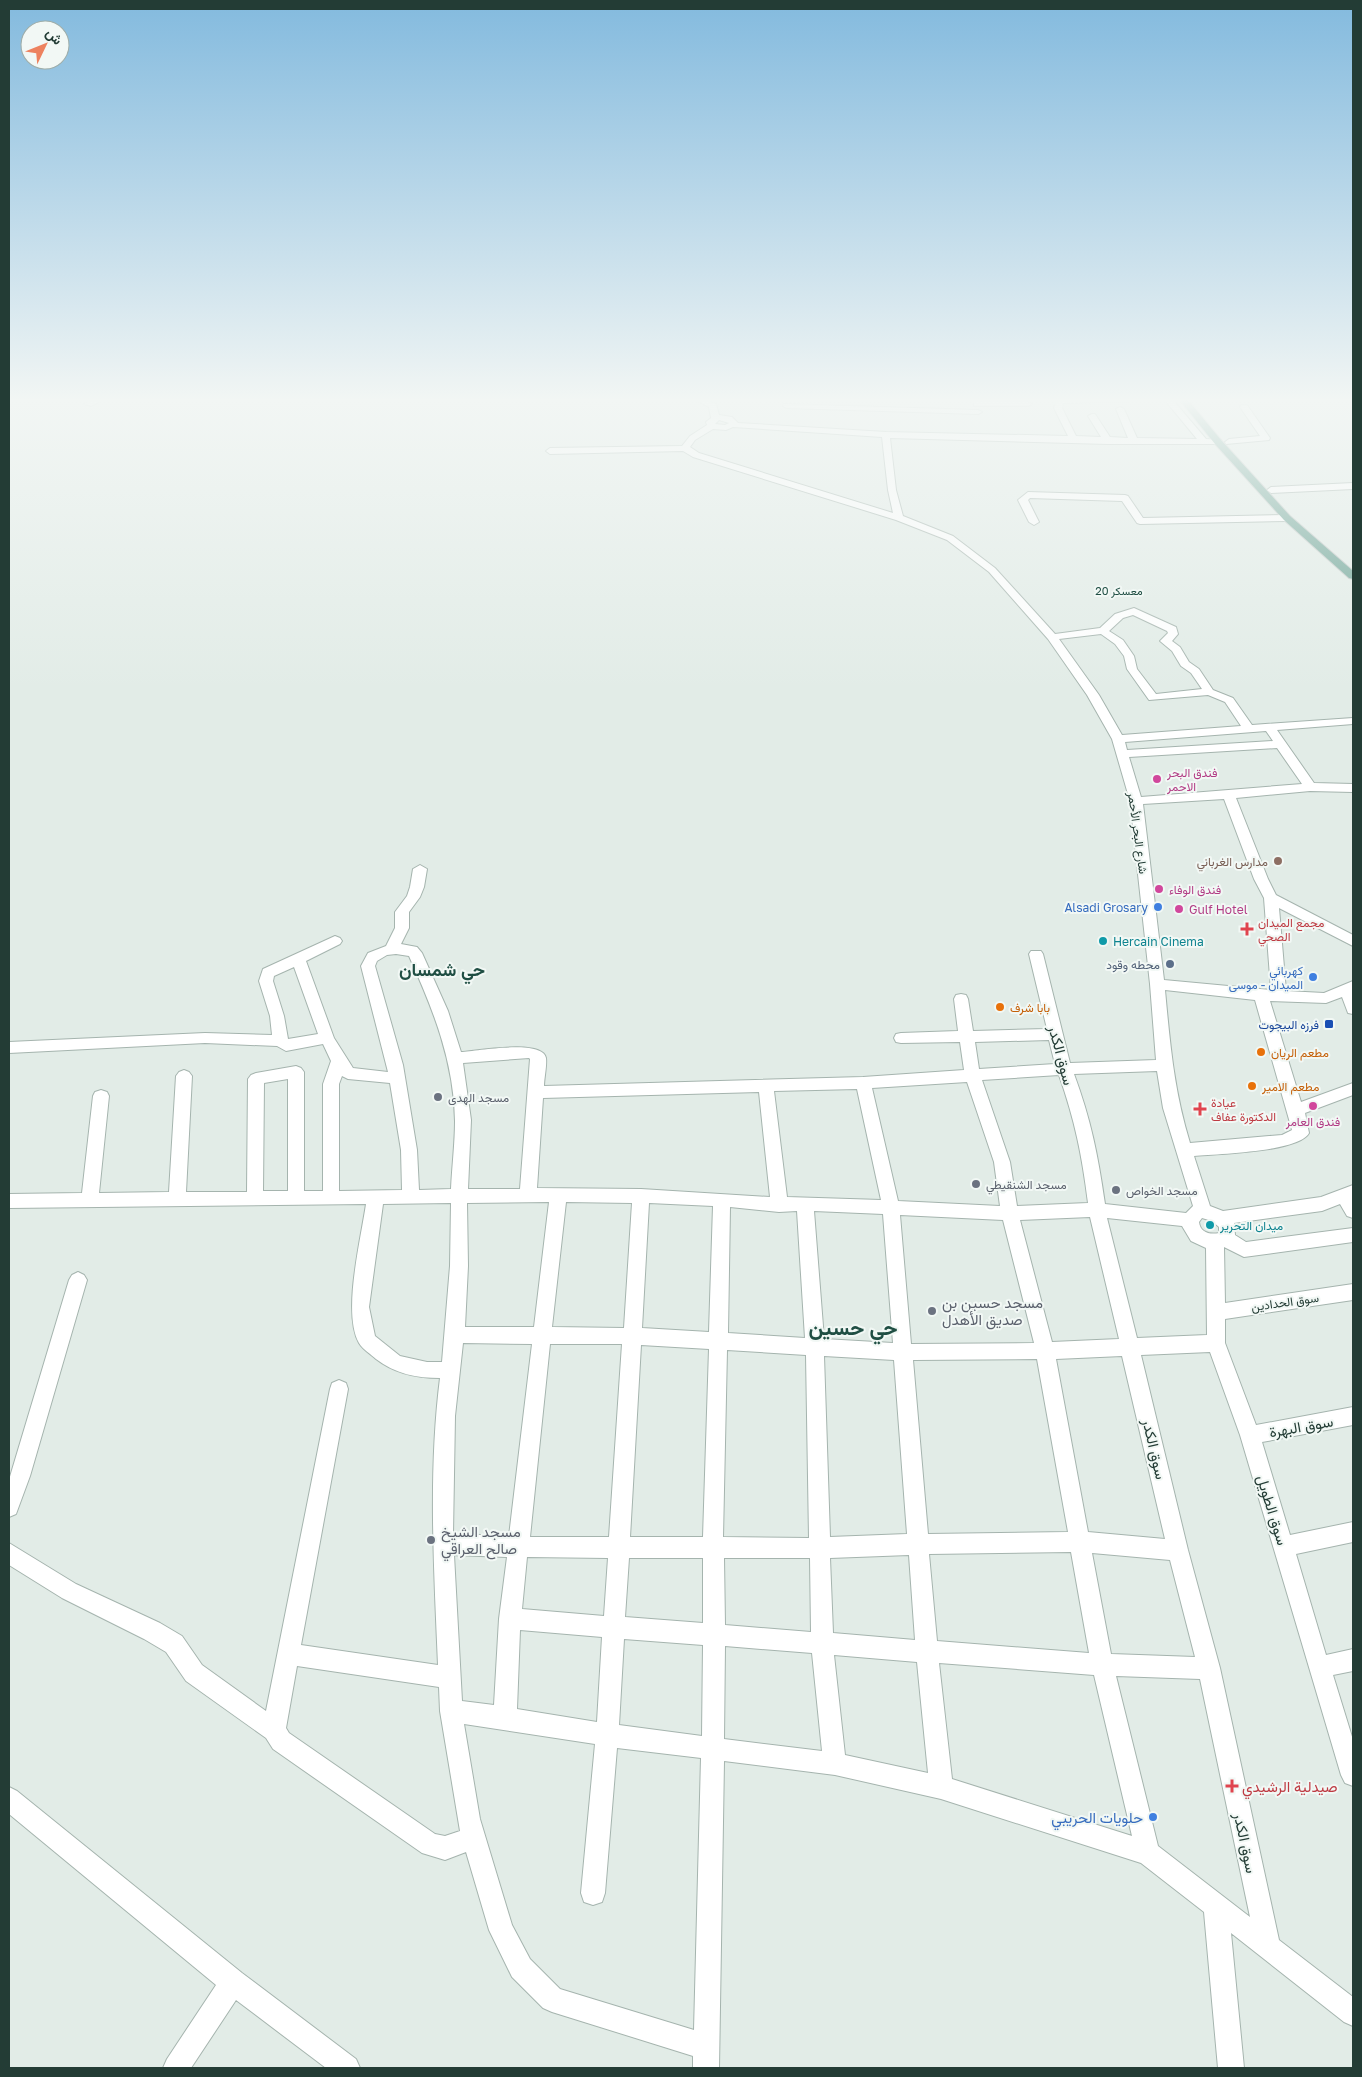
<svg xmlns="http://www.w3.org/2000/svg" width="1362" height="2077" font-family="'Golos Text',Vazirmatn,sans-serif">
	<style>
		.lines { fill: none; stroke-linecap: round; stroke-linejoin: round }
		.minor-casing { stroke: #a5b4ae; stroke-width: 2 }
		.major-casing { stroke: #c1c8c6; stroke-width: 2 }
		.minor { fill: #fff; fill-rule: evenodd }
		.major { fill: #68a092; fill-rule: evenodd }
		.hotel-dot { fill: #d1479c; stroke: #f2f8f5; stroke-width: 2 }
		.education-dot { fill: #8d6e63; stroke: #f2f8f5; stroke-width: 2 }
		.shop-dot { fill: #3f7fe0; stroke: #f2f8f5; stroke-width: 2 }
		.health-dot { fill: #e0444e; stroke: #f2f8f5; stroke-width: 2 }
		.culture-dot { fill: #0f9aa8; stroke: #f2f8f5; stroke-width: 2 }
		.service-dot { fill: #5c6f8a; stroke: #f2f8f5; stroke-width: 2 }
		.food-dot { fill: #e8710a; stroke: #f2f8f5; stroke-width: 2 }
		.transit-dot { fill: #1a4fb4; stroke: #f2f8f5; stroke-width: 2 }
		.worship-dot { fill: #6b7280; stroke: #f2f8f5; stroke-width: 2 }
		.labels { text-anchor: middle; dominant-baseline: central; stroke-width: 4; stroke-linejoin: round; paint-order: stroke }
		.far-neighbourhood-label { font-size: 11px; fill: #1f4e43; stroke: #f2f8f5 }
		.hotel-label { font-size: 12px; fill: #b23c85; stroke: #f2f8f5; text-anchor: start }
		.street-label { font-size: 12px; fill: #233c35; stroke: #f2f8f5 }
		.education-label { font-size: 12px; fill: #785e54; stroke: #f2f8f5; text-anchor: end }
		.shop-label { font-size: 12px; fill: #366cbe; stroke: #f2f8f5; text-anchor: end }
		.health-label { font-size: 12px; fill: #be3a42; stroke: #f2f8f5; text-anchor: start }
		.culture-label { font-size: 12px; fill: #0d838f; stroke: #f2f8f5; text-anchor: start }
		.service-label { font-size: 12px; fill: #4e5e75; stroke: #f2f8f5; text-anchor: end }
		.food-label { font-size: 12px; fill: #c56008; stroke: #f2f8f5; text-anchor: start }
		.transit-label { font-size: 12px; fill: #164399; stroke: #f2f8f5; text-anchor: end }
		.worship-label { font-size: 12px; fill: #5b616d; stroke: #f2f8f5; text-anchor: start }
		.near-street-label { font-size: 15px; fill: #233c35; stroke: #f2f8f5 }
		.near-worship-label { font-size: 15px; fill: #5b616d; stroke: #f2f8f5; text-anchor: start }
		.near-health-label { font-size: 15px; fill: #be3a42; stroke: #f2f8f5; text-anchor: start }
		.near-shop-label { font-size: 15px; fill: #366cbe; stroke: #f2f8f5; text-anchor: end }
		.district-label { font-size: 18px; font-weight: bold; fill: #1f4e43; stroke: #f2f8f5 }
		.near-district-label { font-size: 21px; font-weight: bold; fill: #1f4e43; stroke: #f2f8f5 }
	</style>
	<rect width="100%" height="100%" fill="#e2ece7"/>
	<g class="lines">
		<!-- minor casing -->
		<g class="minor-casing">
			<path id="minor" d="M94,399h10l-13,7 -7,-2z
				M694,399h10l12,5 3,11 13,2 6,6 148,9 182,4 -14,-28 3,-9h85l-4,2 -75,2 -1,5 14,28 25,1 -13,-21 4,-2h3l15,23 18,1 -12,-29 4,-2 4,2 13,29 60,1 -33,-40h8l34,40 15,1v4h-113l-218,-6 6,52 7,26 50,20 42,32 60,66 45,-6 15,-14 19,-6 42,19 2,7 -6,7 8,6 9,15 10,7 14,21 20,8 19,27 101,-7v6l-76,6 37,53 39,1v8l-43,-1 -74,7 32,81 8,16 77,40v11l-74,-38 7,83 38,2 29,-12v33l-5,-1 -6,-16 -16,6 -56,-2 31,101 52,-19v12l-48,18 4,20c-10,19 -92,21 -115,23l16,50 13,5 98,-14 32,-12v33l-6,-2 -7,-12 -18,7 -88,12 1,12 11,7 107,-14v14l-109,15 -20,-10 1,56 128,-19v16l-128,19v24l31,82 97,-18v18l-91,17 28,93 63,-13v20l-57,12 30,101 27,-6v22l-20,4 20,65v46l-8,-3 -4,-8 -101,-340 -30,-83 -69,3 47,195 32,118 59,272 74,57v29l-9,-4 -113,-89 13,135h-26l-14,-156 -63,-49 -200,-64 -106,-24 -111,-14 -5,307h-26v-12l-141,-44 -9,-4 -31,-31 -23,-47 -23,-78 -21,8 -23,-7 -149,-104 -7,-11 -80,-57 -20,-29 -22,-13 -82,-41 -53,-33v-22l67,41 84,39 22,13 20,29 64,46 64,-322 2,-6 7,-3 7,3 2,6 -47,256 137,20c-4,-95 -10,-192 2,-287 -23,0 -45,-4 -64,-19 -5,-5 -13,-9 -17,-16 -17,-30 2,-104 7,-139l-357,4v-14l73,-1 11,-97 2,-4 6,-2 6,2 2,4 -10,97 70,-1 7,-116 3,-4 5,-2 5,2 3,4 -6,116h61l1,-113 3,-4 5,-2 40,-7 5,2 3,4v119h19v-107l8,-23 -8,-17 -37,7 -9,-5 -72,-3 -196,10v-11l196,-9 67,2 -2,-19 -11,-35 4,-12 72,-33 5,2 2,3 -2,3 -34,17 28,77 19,30 35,4 -27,-106 7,-13 18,-7 9,-18v-16l12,-16 3,-9 3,-18 7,-4 7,4 -3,18 -4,10 -11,15v16l-8,16 16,3 5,6 26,58 13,41c16,-1 81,-13 85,6 1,8 -2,20 -2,28l319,-9 101,-7 -4,-28 -59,1 -5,-1 -2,-4 2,-4 5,-1 57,-2 -4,-32 2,-4 5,-1 5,1 2,4 5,32 74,-2 -18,-75 2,-3h10l2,3 27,109 86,-3 -6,-76 -20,-183 -18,-62 -25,-44 -39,-56 -59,-67 -42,-32 -51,-20 -203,-63 -10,-6 -133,3 -4,-3 4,-3 132,-2 8,-10 17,-11 -1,-3 5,-4 -2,-11zM719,420l10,3 -4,2 -10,-1zM733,427l149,10 6,53 5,23 -194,-60 -9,-6 5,-7 18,-11 13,1zM1133,615l34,16 1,2 -8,8 12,10 9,15 10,7 11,16 -46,5 -19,-25 -3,-13 -11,-16 -14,-9 14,-13zM1101,634l14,10 9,12 3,13 22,31 59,-5 17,7 16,24 -119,9 -23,-40 -40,-56zM1266,731l7,10 -146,9 -2,-8zM1277,748l25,36 -161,13 -12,-40zM1224,799l30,80 10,19 7,92 -107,-10 -21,-176zM396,954l13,2c24,53 45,105 46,165 0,22 -3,46 -4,68l-32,1 -2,-40 -14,-85 -28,-99 2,-5 10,-6zM294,967l24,67 -30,5 -4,-23 -11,-35 1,-5zM1165,990l90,10 37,130 -10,5 -92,8c-16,-52 -20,-99 -25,-153zM1049,1040l6,24 -76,5 -4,-27zM529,1058l1,1 -10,130h-52l3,-69 -8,-57zM1157,1071l6,37 30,98 -7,7 -81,-9c-7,-49 -14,-84 -31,-130zM1059,1075c16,46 23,80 29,128l-71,3 -7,-44 -28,-82zM342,1076l6,3 42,4 11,67 1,40 -63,1v-107zM288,1079v112h-25l1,-108zM967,1082l27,80 6,44 -102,-5 -26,-113zM857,1089l24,111 -94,-3 -13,-106zM759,1092l11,105 -129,-8 -104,-1 6,-90zM549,1202l-15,125h-69l3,-61 -1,-63zM566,1202l66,1 -8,125 -72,-1zM451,1203l-1,63 -8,96h-15l-27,-6 -25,-20 -6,-29 14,-103zM649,1203l64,3 -4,126 -67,-4zM730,1207l49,5 18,-1 8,127 -77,-5zM814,1211l69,3 10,129 -69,-4zM900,1215l103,5 31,123 -123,1zM1090,1217l29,122 -67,3 -32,-122zM1107,1218l75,8 9,15 15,7 1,87 -70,3zM1202,1218l10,3 7,6v6c-10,2 -19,-1 -20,-11zM463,1343l69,1 -23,192 -56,-2 2,-118zM550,1344h72l-13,193h-79zM641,1345l68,4 -6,188h-73zM727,1350l79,5 3,183 -86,-1zM824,1356l70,4 13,174 -77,3zM1122,1356l43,183 -77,-7 -32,-173zM1037,1359l31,173 -140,2 -15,-174zM1071,1552l18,101 -152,-12 -8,-87zM1092,1553l78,7 25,97 -84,-3zM454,1555l53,2 -8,62 -5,86 -32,-4zM909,1555l6,85 -82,-7 -3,-75zM527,1557l81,1 -4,58 -82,-7zM629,1558h74v65l-78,-6zM724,1558h86l1,74 -86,-7zM520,1630l82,7 -5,85 -80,-13zM624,1639l79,6 -1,91 -83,-11zM725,1646l87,7 10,98 -98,-12zM834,1655l83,7 11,111 -83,-18zM939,1663l155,12 38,161 -180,-57zM297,1666l142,21 1,24 20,120 -15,5 -10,-2 -146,-101 -3,-5zM1116,1676l84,3 50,238 -92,-71zM464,1724l131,20 -14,149 3,9 9,3 9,-3 3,-9 12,-145 84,10 -7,272 -134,-41 -30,-30 -18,-34 -32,-106z
				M974,402h54l4,2 -4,2h-54z
				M784,404l194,6 4,2 -4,2 -191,-6 -4,-2z
				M1241,405h6l23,33 -1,2 -43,4 -1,-2 4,-3 31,-3 -20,-29z
				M1353,483v6l-82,4 -4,-3 4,-3z
				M1028,492l97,3 3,1 15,22 144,-3 5,3 -5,3 -147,3 -3,-1 -15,-22 -92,-3 -2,2 11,22 -5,3 -5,-3 -11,-22z
				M78,1272l6,3 3,5 -57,196 -14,38 -7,3v-37l60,-200 3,-5z
				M9,1787l8,4 225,182 114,86 4,9h-34l-90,-68 -45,68h-28l4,-9 49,-74 -207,-171z"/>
		</g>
		<!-- major casing -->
		<g class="major-casing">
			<path id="major" d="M1179,399h8l34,41 69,76 63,55v8l-4,-1 -65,-58 -69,-76z"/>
		</g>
		<!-- minor -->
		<use href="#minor" class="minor"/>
		<!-- major -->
		<use href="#major" class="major"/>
	</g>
	<!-- sky -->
	<linearGradient id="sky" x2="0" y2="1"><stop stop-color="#83bade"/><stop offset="0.58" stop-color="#f2f6f4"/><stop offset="1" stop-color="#f2f6f4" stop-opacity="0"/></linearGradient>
	<rect width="1362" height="690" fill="url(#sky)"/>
	<!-- markers -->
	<g class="hotel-dot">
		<circle cx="1157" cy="779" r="5"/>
		<circle cx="1159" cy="889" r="5"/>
		<circle cx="1179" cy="909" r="5"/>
		<circle cx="1313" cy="1106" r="5"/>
	</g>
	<circle class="education-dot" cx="1278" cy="861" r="5"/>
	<g class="shop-dot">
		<circle cx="1158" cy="907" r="5"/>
		<circle cx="1313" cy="977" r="5"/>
		<circle cx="1153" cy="1817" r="5"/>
	</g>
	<g class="health-dot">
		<path d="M1244.5 921.5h5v5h5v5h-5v5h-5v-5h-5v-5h5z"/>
		<path d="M1197.5 1101.5h5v5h5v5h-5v5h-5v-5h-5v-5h5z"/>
		<path d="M1229.5 1778.5h5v5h5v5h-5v5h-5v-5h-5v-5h5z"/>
	</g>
	<g class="culture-dot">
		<circle cx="1103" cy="941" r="5"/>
		<circle cx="1210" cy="1225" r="5"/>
	</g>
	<circle class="service-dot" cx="1170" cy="964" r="5"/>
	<g class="food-dot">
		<circle cx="1000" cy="1007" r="5"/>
		<circle cx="1261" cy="1052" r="5"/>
		<circle cx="1252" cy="1086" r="5"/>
	</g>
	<rect class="transit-dot" x="1324" y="1019" width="10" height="10" rx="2.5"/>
	<g class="worship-dot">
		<circle cx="438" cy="1097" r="5"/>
		<circle cx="976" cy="1184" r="5"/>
		<circle cx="1116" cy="1190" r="5"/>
		<circle cx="932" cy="1311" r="5"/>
		<circle cx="431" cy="1540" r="5"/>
	</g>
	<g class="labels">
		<!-- far-neighbourhood labels -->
		<g class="far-neighbourhood-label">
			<text x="1119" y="590">معسكر 20</text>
		</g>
		<!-- hotel labels -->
		<g class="hotel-label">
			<text x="1167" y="772">فندق البحر<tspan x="1167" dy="14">الاحمر</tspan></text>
			<text x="1169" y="889">فندق الوفاء</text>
			<text x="1189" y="909">Gulf Hotel</text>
			<text x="1313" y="1121" text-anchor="middle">فندق العامر</text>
		</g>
		<!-- street labels -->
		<g class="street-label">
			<text transform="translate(1138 833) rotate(82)">شارع البحر الأحمر</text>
			<text transform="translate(1285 1302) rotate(-8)">سوق الحدادين</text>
		</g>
		<!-- education labels -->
		<g class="education-label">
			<text x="1268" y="861">مدارس الغرباني</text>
		</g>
		<!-- shop labels -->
		<g class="shop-label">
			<text x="1148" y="907">Alsadi Grosary</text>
			<text x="1303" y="970">كهربائي<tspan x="1303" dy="14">الميدان - موسى</tspan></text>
		</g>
		<!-- health labels -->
		<g class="health-label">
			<text x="1258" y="922">مجمع الميدان<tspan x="1258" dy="14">الصحي</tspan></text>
			<text x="1211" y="1102">عيادة<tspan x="1211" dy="14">الدكتورة عفاف</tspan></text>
		</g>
		<!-- culture labels -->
		<g class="culture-label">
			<text x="1113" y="941">Hercain Cinema</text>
			<text x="1220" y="1225">ميدان التحرير</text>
		</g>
		<!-- service labels -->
		<g class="service-label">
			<text x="1160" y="964">محطه وقود</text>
		</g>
		<!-- food labels -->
		<g class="food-label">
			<text x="1010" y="1007">بابا شرف</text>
			<text x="1271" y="1052">مطعم الريان</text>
			<text x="1262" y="1086">مطعم الامير</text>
		</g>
		<!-- transit labels -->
		<g class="transit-label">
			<text x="1319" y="1024">فرزه البيجوت</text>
		</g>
		<!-- worship labels -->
		<g class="worship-label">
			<text x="448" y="1097">مسجد الهدى</text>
			<text x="986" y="1184">مسجد الشنقيطي</text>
			<text x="1126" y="1190">مسجد الخواص</text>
		</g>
		<!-- near-street labels -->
		<g class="near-street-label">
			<text transform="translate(1062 1055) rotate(75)">سوق الكدر</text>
			<text transform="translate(1301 1426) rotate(-10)">سوق البهرة</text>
			<text transform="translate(1155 1449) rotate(77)">سوق الكدر</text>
			<text transform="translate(1273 1510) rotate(73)">سوق الطويل</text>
			<text transform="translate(1246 1843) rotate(78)">سوق الكدر</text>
		</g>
		<!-- near-worship labels -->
		<g class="near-worship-label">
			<text x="942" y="1302">مسجد حسين بن<tspan x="942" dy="17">صديق الأهدل</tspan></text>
			<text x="441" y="1531">مسجد الشيخ<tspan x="441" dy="17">صالح العراقي</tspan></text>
		</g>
		<!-- near-health labels -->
		<g class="near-health-label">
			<text x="1242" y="1786">صيدلية الرشيدي</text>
		</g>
		<!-- near-shop labels -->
		<g class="near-shop-label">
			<text x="1143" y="1817">حلويات الحريبي</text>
		</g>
		<!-- district labels -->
		<g class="district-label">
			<text x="442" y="969">حي شمسان</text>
		</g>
		<!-- near-district labels -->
		<g class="near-district-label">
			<text x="853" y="1327">حي حسين</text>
		</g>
	</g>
	<!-- border -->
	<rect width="1362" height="2077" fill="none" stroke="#233c35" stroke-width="20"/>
	<!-- north arrow -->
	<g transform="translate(45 45) rotate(47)"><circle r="24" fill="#f2f8f5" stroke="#9fada8"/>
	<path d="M0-4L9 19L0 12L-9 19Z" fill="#ed825f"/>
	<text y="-8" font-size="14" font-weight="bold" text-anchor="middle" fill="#233c35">ش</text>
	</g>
</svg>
